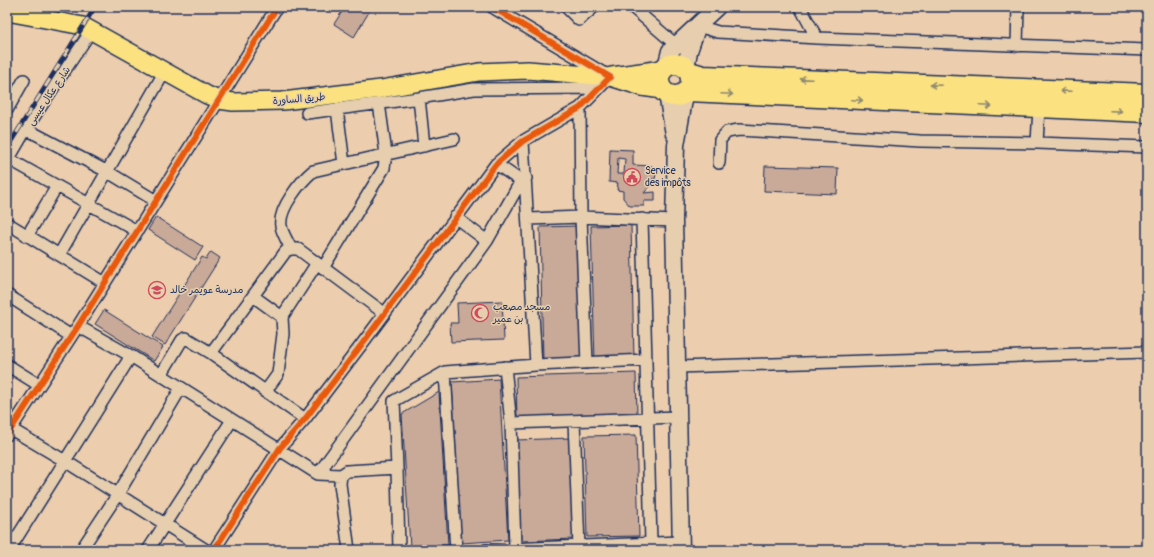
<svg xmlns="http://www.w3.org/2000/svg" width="1154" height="557" font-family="Pangolin,'Playpen Sans Arabic',sans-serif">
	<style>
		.building { fill: #c9a998; stroke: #1b2f5e; fill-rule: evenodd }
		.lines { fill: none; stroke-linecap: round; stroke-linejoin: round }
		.street-casing { stroke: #1b2f5e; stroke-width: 14 }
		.secondary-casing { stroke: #1b2f5e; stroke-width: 19 }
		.primary-casing { stroke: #1b2f5e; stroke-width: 20 }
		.highway-casing { stroke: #1b2f5e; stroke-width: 23 }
		.street { stroke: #e6ceaf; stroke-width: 11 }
		.secondary { stroke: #e6ceaf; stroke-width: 16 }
		.primary { stroke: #fbe180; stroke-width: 17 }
		.highway { stroke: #fbe180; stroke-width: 20 }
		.rail-casing { stroke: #1b2f5e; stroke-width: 4.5 }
		.rail { stroke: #e6ceaf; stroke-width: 3; stroke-dasharray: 9; stroke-linecap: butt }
		.cycleway-casing { stroke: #e6ceaf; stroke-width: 8 }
		.cycleway { stroke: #e8590c; stroke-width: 6 }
		.oneway { stroke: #8b886f }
		.labels { text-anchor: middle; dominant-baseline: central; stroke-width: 3; stroke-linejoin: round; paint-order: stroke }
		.street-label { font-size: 10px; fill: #1b2f5e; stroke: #e6ceaf }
		.poi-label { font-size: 10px; fill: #1b2f5e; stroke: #e6ceaf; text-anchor: start }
	</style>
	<rect width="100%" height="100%" fill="#eccdad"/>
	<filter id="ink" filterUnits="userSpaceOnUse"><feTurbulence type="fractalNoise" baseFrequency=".025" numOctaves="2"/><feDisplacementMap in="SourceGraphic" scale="8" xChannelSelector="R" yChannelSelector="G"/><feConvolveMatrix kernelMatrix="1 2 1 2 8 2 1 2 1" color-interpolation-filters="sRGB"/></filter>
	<g filter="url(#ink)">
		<!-- building -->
		<path class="building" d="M345,7h27l-18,30 -20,-13z
			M610,149l23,1v15l19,1v8h4l-1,5h-4v6l-7,8 11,-1v9h-11v5h-14l-7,-8v-7l-6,-1 1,-7 -9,-1zM618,158l7,1 -1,15h-7z
			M765,166l73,2 -1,26 -73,-3z
			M156,217l47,30 -8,13 -47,-30z
			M631,225l3,135 -39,1 -4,-135z
			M580,226l3,135h-40l-3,-134z
			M211,252l9,6 -55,87 -13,-8 50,-80 4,2z
			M502,301l2,39 -53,2 -1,-19h8l-1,-20z
			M104,310l59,37 -9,14 -59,-37z
			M636,373l1,41 -120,4 -1,-41z
			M499,379l9,161 -47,3 -9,-161z
			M439,392l9,153 -38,2 -8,-133z
			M636,435l3,101 -52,1 -3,-101z
			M570,438l4,101 -53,2 -4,-101z"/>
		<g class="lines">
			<!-- street casing -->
			<g class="street-casing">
				<path id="street" d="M566,7l13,13 15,-13
					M632,7l44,38
					M800,7l17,31
					M698,26l20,6 99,6 330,12
					M1017,46l1,-39
					M419,98l5,48
					M580,108l1,109 6,146
					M337,109l7,55
					M7,110l17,-30
					M307,113l112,-15 55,-9 124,-1
					M26,129l82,43 48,29
					M523,141l13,224
					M1037,143l2,-35
					M9,159l128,72
					M7,162l19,-33 65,-98
					M719,163l1,-23 7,-8 12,-2 181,11 117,2 110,4
					M496,164l25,17
					M455,217l32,24
					M529,219l52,-2 93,4
					M642,219l9,323
					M7,223l98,60
					M27,236l30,-50
					M291,249c-3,-7 -9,-16 -10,-23 -3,-17 20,-45 32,-55l141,-32
					M59,255l106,-184
					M323,268l61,-100 2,-14 -7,-51
					M7,295l64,41
					M253,296l29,21
					M78,326l53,30 187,118 23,1
					M7,365l32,20
					M505,367l6,56 4,124
					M678,367l469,-15
					M445,372l11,178
					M161,375l21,-35 4,-2 25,15
					M265,392l13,-18 5,-40 -1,-17 35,-54
					M305,419l-94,-66 75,-102 5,-2h7l86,64
					M574,421l5,126
					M511,423l167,-6
					M11,429l54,32 141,89
					M7,435l71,-109 199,-319
					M397,468l2,82
					M318,474l169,-233 34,-60 5,-3
					M9,550l122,-194
					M81,550l37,-56 63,-106
					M148,550l84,-130
					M214,550l66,-102 25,-29 57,-75 134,-180 27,-23 57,-33 30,-31 -118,-70
					M349,550l-9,-66 1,-9 6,-4 50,-3 -3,-67 51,-29 91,-7 110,-5
					M486,550l194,-8"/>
			</g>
			<!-- secondary casing -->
			<g class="secondary-casing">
				<path id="secondary" d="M666,67l4,-16 47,-44
					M686,68l3,-17 8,-23
					M667,94l7,40
					M681,550l-7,-329 2,-76 9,-51"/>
			</g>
			<!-- primary casing -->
			<g class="primary-casing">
				<path id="primary" d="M7,12l76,14 124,69 12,5 14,2 50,-1 98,-12 98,-17 49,-2 82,7 32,10 21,3
					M612,76l51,-7"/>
			</g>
			<!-- highway casing -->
			<g class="highway-casing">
				<path id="highway" d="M659 80a16 16 0 1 1 32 0a16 16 0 1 1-32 0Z
					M690,72l13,4 444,18
					M688,91l459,21"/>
			</g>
			<!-- street -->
			<use href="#street" class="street"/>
			<!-- secondary -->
			<use href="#secondary" class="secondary"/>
			<!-- primary -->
			<use href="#primary" class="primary"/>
			<!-- highway -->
			<use href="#highway" class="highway"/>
			<!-- rail casing -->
			<g class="rail-casing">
				<path id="rail" d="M7,148l88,-141"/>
			</g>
			<!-- rail -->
			<use href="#rail" class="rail"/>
			<!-- cycleway casing -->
			<g class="cycleway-casing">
				<path id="cycleway" d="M7,435l71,-109 199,-319
					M214,550l66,-102 25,-29 57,-75 134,-180 27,-23 57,-33 30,-31 -118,-70"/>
			</g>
			<!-- cycleway -->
			<use href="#cycleway" class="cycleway"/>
		</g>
		<!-- one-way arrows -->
		<defs><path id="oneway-shaft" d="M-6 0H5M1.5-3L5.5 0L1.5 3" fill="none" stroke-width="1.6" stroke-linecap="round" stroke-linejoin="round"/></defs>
		<g class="oneway">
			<use href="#oneway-shaft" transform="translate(806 79) rotate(-178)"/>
			<use href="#oneway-shaft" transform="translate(936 85) rotate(-178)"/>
			<use href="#oneway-shaft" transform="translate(1066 91) rotate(-178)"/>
			<use href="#oneway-shaft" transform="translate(727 94) rotate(3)"/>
			<use href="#oneway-shaft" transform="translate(857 100) rotate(3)"/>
			<use href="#oneway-shaft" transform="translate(986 106) rotate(3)"/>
			<use href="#oneway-shaft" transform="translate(1116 111) rotate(2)"/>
		</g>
	</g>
	<!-- icons -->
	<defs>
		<g id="civic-ring" transform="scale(0.9)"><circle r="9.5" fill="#e6ceaf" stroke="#d1495b" stroke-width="1.5"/><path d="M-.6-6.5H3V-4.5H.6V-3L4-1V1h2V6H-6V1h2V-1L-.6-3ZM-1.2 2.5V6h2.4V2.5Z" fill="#d1495b"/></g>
		<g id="school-ring" transform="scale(0.9)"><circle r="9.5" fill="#e6ceaf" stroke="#d1495b" stroke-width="1.5"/><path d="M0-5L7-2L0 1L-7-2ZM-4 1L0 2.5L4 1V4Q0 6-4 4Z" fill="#d1495b"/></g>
		<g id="mosque-ring" transform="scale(0.9)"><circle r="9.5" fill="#e6ceaf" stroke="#d1495b" stroke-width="1.5"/><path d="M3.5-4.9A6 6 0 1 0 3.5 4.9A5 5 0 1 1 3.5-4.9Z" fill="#d1495b"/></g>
	</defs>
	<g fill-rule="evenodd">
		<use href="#civic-ring" x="632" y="177"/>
		<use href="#school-ring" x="157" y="290"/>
		<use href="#mosque-ring" x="480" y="313"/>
	</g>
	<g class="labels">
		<!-- street labels -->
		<g class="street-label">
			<text transform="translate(49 96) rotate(-56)">شارع عكال عيسى</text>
			<text transform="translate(299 99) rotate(-5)">طريق الساورة</text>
		</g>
		<!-- poi labels -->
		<g class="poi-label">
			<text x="645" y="171">Service<tspan x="645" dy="12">des impôts</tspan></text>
			<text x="170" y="290">مدرسة عويمر خالد</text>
			<text x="493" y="307">مسجد مصعب<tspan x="493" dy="12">بن عمير</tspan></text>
		</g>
	</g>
	<!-- margin -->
	<rect width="1154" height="557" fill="none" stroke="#e6ceaf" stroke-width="24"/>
	<rect x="12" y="12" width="1130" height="533" fill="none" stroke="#1b2f5e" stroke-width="1.5" filter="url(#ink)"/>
</svg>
